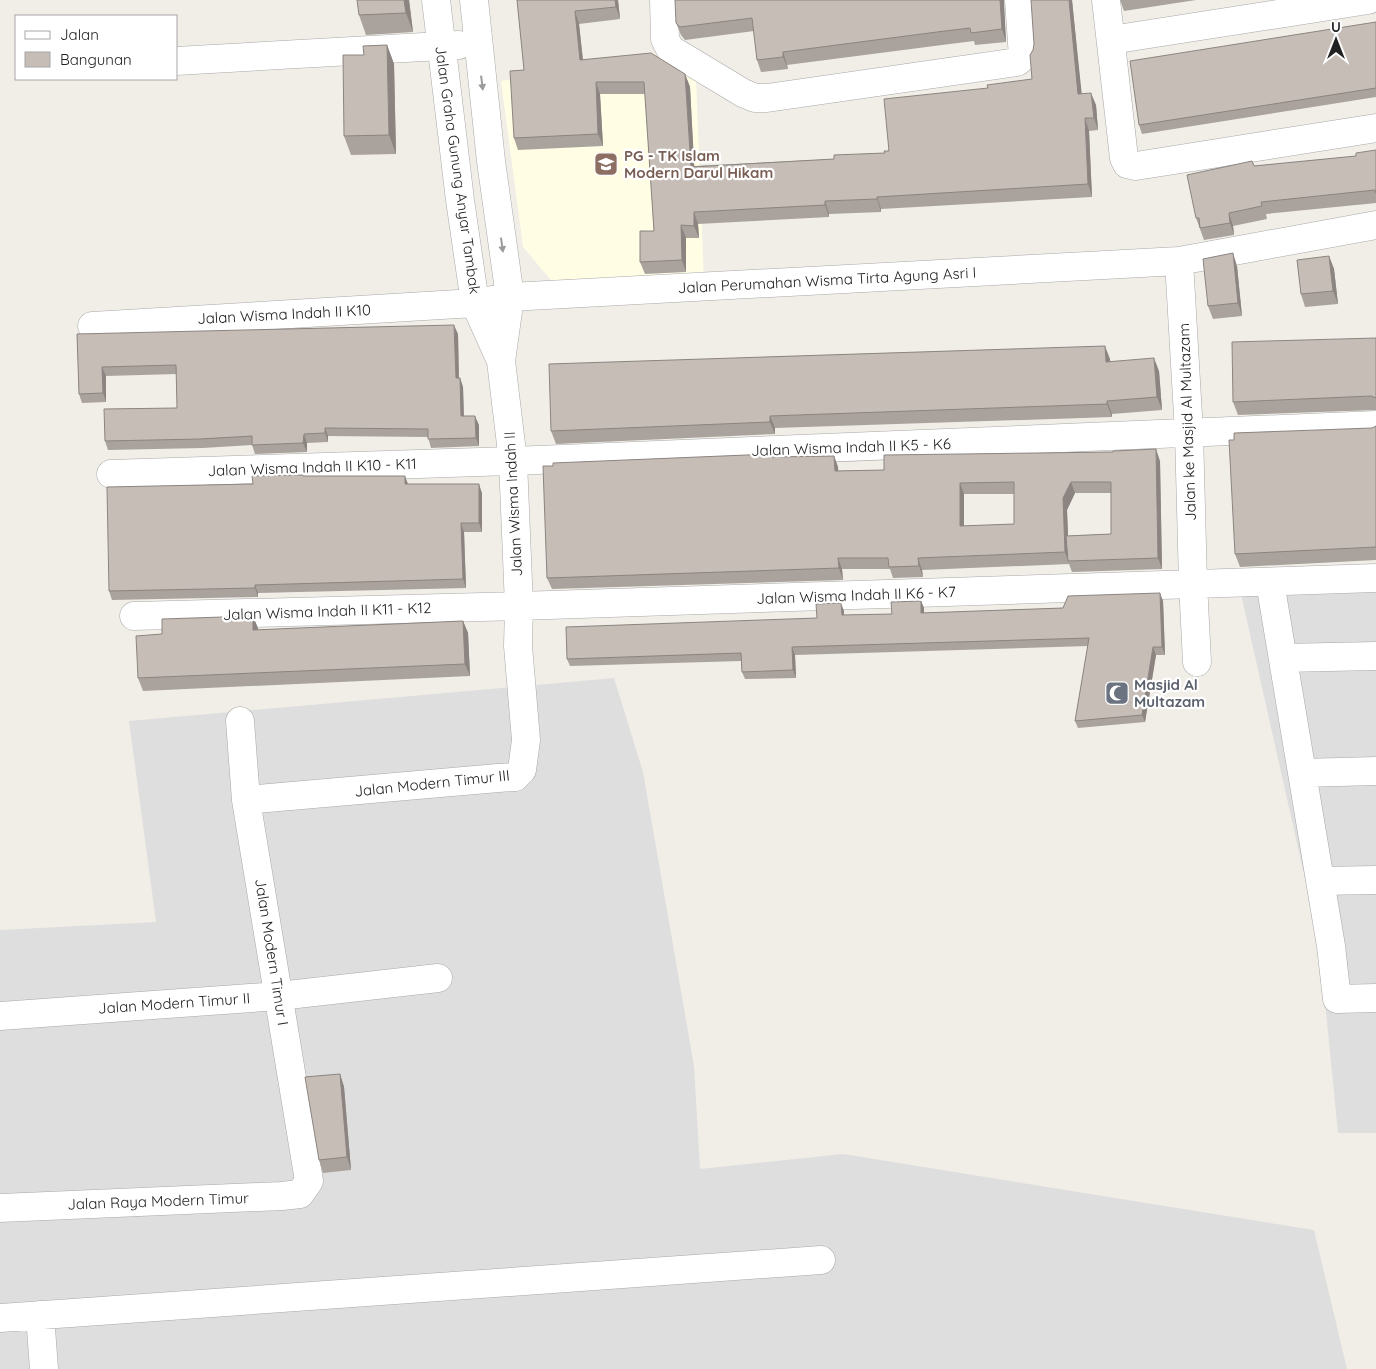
<svg xmlns="http://www.w3.org/2000/svg" width="1376" height="1369" font-family="Quicksand,sans-serif">
	<style>
		.residential { fill: #dfdede }
		.education { fill: #fffde3 }
		.lines { fill: none; stroke-linecap: round; stroke-linejoin: round }
		.street-casing { stroke: #a8a8a8; stroke-width: 29 }
		.street { stroke: #fff; stroke-width: 28 }
		.wall { fill: #aaa39d; fill-rule: evenodd }
		.shaded-wall { fill: #8b8480 }
		.building { fill: #c6bdb7; stroke: #8b8480; fill-rule: evenodd }
		.oneway { fill: #9b9b9b }
		.labels { text-anchor: middle; dominant-baseline: central; stroke-width: 4.5; stroke-linejoin: round; paint-order: stroke }
		.education-label { font-size: 15px; font-weight: bold; fill: #785e54; stroke: #fff; text-anchor: start }
		.street-label { font-size: 15px; fill: #212121; stroke: #fff }
		.worship-label { font-size: 15px; font-weight: bold; fill: #5b616d; stroke: #fff; text-anchor: start }
	</style>
	<rect width="100%" height="100%" fill="#f1eee8"/>
	<!-- residential -->
	<path class="residential" d="M1376,589v544h-38l-19,-192 -78,-347z
		M614,678l29,94 51,294 6,103 143,-15 471,76 33,139h-1347v-439l156,-8 -27,-201z"/>
	<!-- education -->
	<path class="education" d="M653,53l43,27 8,200 -143,12 -38,-45 -22,-166z"/>
	<g class="lines">
		<!-- street casing -->
		<g class="street-casing">
			<path id="street" d="M436,0l24,200 15,103 26,58
				M664,0l1,39 5,10 73,44 12,5h12l250,-36 6,-5 -4,-57
				M1106,0l18,158 3,6 9,2 240,-38
				M1111,40l257,-40
				M176,61l283,-16
				M1179,261l10,172 4,150 4,79
				M92,326l383,-23 35,-6 669,-36 197,-36
				M111,474l402,-13 863,-36
				M1270,582l61,364 6,53 39,-1
				M134,616l385,-10 857,-28
				M1283,658l93,-2
				M1302,773l74,-2
				M246,800l252,-22 17,-1 7,-7 4,-30 -8,-94 1,-40 -6,-145 -12,-100 9,-64 -19,-136 -17,-161
				M1321,881l55,-1
				M0,1016l279,-20 159,-18
				M0,1208l282,-12 18,-2 9,-13 -63,-381 -6,-79
				M40,1315l4,54
				M0,1318l821,-58"/>
		</g>
		<!-- street -->
		<use href="#street" class="street"/>
	</g>
	<!-- wall -->
	<path class="wall" d="M409,0l4,32 -47,3 -7,-20z
		M517,0h101l2,19 -41,5 4,35 102,15 5,13 4,79 140,-7 51,-6 103,-65 44,-9 40,-79 9,94 15,11 2,25 -9,1 3,66 -211,12v3l-52,2v3l-131,7 1,14h-13v34l-41,2 -5,-12 14,-31 -9,-137h-45l3,52 -85,4 -4,-12 10,-68z
		M1120,0h76l-72,11z
		M1003,1l3,41 -31,3 -1,-4 -32,4 -155,20 1,4 -27,3 -4,-12 -3,-29 -69,9 -4,-5 -5,-12z
		M1376,22v75l-234,37 -3,-9z
		M387,45l7,19 2,90 -45,1 -7,-19 20,-81z
		M1376,150v53l-110,11 1,5 -34,7 1,9 -30,5 -8,-22 56,-57 2,5 102,-10z
		M1329,256l5,13 4,35 -33,3 -4,-13z
		M1237,266l5,50 -29,3 -5,-13z
		M77,334h381l1,44h1l3,9 1,29 15,9v21l-48,2 -3,-11 -100,-1v6l-21,1v9l-52,2 -3,-9 -49,3 -95,2 -3,-9 72,-33v-34l-71,2v26l-24,1 -3,-9z
		M1376,338v72l-138,5 -5,-13z
		M1110,359v2l49,10 3,39 -50,4v3l-337,11v6l-219,10 -5,-13z
		M1376,426v134l-136,7 -5,-13 137,-126z
		M771,454l1,3 62,-1 4,11v4l46,-1 276,-9 2,108 -90,3 -3,-8 -147,6 1,7 -30,1 -3,-9h-48l1,11 -291,9 -5,-11zM1075,493h36v41l-43,2 -1,-26zM964,494h50v30l-50,2z
		M304,476l104,8 74,9v39h-18l2,56 -208,5v4l-146,3 -3,-9 144,-107z
		M921,601l3,7v5l139,-5 100,-7 2,54h-9l-11,67 -67,6 -3,-7 13,-75 -293,9 1,23 -51,1 -3,-7 -1,-11 -171,5 -3,-7 250,-41 27,-7v4l48,-1z
		M253,616l5,14 205,-9 5,12 2,43 -327,15 -5,-13 24,-44z
		M340,1074l4,13 7,83 -28,3 -4,-13z"/>
	<!-- shaded-wall -->
	<path class="shaded-wall" d="M404,0h5l4,32 -7,-19z
		M615,0h3l2,19 -4,-12z
		M1000,0h4l2,42 -4,-13z
		M1069,0h3l11,106 -5,-12z
		M575,11l4,13 5,48 -4,-12z
		M387,45l7,19 2,90 -7,-19z
		M783,52l4,13 1,4 -5,-12z
		M685,74l5,13 5,92 -4,-12z
		M596,82l4,12 3,52 -5,-12z
		M1091,93l5,12 2,25 -4,-12z
		M1085,118l4,13 3,66 -4,-13z
		M877,197l4,12v3l-4,-13z
		M825,201l4,13v3l-4,-12z
		M694,212l4,12 1,14 -5,-12z
		M1229,213l4,13 1,9 -4,-12z
		M681,225l5,13v34l-4,-12z
		M1233,253l4,13 5,50 -4,-13z
		M1329,256l5,13 4,35 -5,-13z
		M454,325l4,9 1,53 -3,-9z
		M1105,346l5,13 1,16 -5,-13z
		M1154,358l5,13 3,39 -5,-13z
		M102,367l4,9v26l-3,-9z
		M460,378l3,9 1,38 -3,-9z
		M1107,401l5,13v3l-5,-13z
		M475,416l4,9v21l-3,-8z
		M770,416l5,12v6l-5,-12z
		M325,428l3,8v6l-3,-9z
		M304,434l3,9v9l-4,-9z
		M1156,449l4,12 2,108 -4,-11z
		M834,456l4,11 1,15 -4,-11z
		M405,476l3,8h-3z
		M1071,482l4,11 -8,17 2,51h-1l-3,-9 -2,-54z
		M960,483l4,11v43l-4,-11z
		M479,484l3,9v39l-3,-9z
		M461,523l3,9 2,56 -3,-9z
		M838,558l4,11 1,11 -4,-12z
		M918,558l4,12 1,7 -4,-11z
		M255,585l3,8v4l-3,-9z
		M1160,593l3,8 2,54 -3,-8z
		M921,601l3,7v13l-3,-8z
		M841,603l3,8v12l-2,-8z
		M253,616l5,12v14l-5,-12z
		M463,621l5,12 2,43 -5,-12z
		M792,647l3,8 1,23 -3,-8z
		M1153,647l3,8 -11,67 -3,-7z
		M340,1074l4,13 7,83 -4,-13z"/>
	<!-- building -->
	<path class="building" d="M357,0h47l2,13 -47,2z
		M517,0h98l1,7 -41,4 5,49 71,-7 34,21 6,93 143,-8v-4l51,-2 -1,-2h5l-5,-52 104,-11 -1,-3 45,-6 -2,-24 3,-5 1,-6 -3,-44h38l9,94 13,-1 3,25h-9l3,66 -211,13v2l-52,2v4l-131,7v14l-13,-1 1,35 -42,2v-31h14l-10,-149h-48l2,52 -84,4 -4,-67 14,-1z
		M675,0h325l2,29 -31,4 -1,-5 -33,4 -154,20v5l-26,3 -5,-42 -72,9 -4,-4z
		M1376,22v66l-237,37 -9,-64z
		M387,45l2,90 -45,1 -1,-81h21l-1,-9z
		M1376,150v43l-1,-3 -114,12 1,4 -33,7 1,10 -30,5 -1,-10h-3l-9,-43 65,-14 2,5 102,-10v-3z
		M1233,253l5,50 -30,3 -5,-47z
		M1329,256l4,35 -32,3 -4,-34z
		M454,325l2,53h4l1,38h14l1,22 -48,1v-10l-103,-1v5l-21,1 -1,9 -51,2v-9l-52,3 -95,2 -1,-32 73,-1 -1,-43 -74,2 1,26 -24,1 -2,-60z
		M1376,338v60l-5,-2 -138,6 -1,-60z
		M1105,346l1,16 48,-4 3,39 -50,4v3l-337,12v6l-219,9 -2,-67z
		M1376,426v121l-141,7 -6,-114h5v-7l138,-5z
		M1156,449l2,109 -90,3 -2,-25 45,-2v-52h-40l-8,16 2,54 -147,6 1,8 -30,1 -1,-9h-50l1,10 -292,10 -4,-112h10v-3l218,-9 1,3 62,-1 1,15 49,-1v-15l229,-3v-1zM1014,482v42l-54,2v-43z
		M303,475v1h102v8h74v39h-18l2,56 -208,6v3l-146,3 -2,-104 146,-3 -1,-8z
		M1160,593l2,54h-9l-11,68 -67,6 14,-83 -297,9 1,23 -51,2 -1,-19 -174,6 -1,-32 251,-9 -1,-14 25,-1 1,12 50,-1 -1,-12 30,-1v12l142,-5 5,-12z
		M253,616v14l210,-9 2,43 -327,14 -2,-42 26,-2v-15z
		M340,1074l7,83 -28,3 -14,-83z"/>
	<!-- one-way arrows -->
	<defs><path id="oneway-solid" d="M-6-.8H1V-3.2L6.5 0L1 3.2V.8H-6Z" transform="scale(1.25)"/></defs>
	<g class="oneway">
		<use href="#oneway-solid" transform="translate(482 83) rotate(83)"/>
		<use href="#oneway-solid" transform="translate(502 245) rotate(82)"/>
	</g>
	<!-- icons -->
	<defs>
		<g id="school-square" transform="scale(1.25)"><rect x="-9" y="-9" width="18" height="18" rx="4" fill="#8d6e63" stroke="#fff"/><path d="M0-5L7-2L0 1L-7-2ZM-4 1L0 2.5L4 1V4Q0 6-4 4Z" fill="#fff"/></g>
		<g id="mosque-square" transform="scale(1.25)"><rect x="-9" y="-9" width="18" height="18" rx="4" fill="#6b7280" stroke="#fff"/><path d="M3.5-4.9A6 6 0 1 0 3.5 4.9A5 5 0 1 1 3.5-4.9Z" fill="#fff"/></g>
	</defs>
	<g fill-rule="evenodd">
		<use href="#school-square" x="606" y="164"/>
		<use href="#mosque-square" x="1117" y="693"/>
	</g>
	<g class="labels">
		<!-- education labels -->
		<g class="education-label">
			<text x="624" y="155">PG - TK Islam<tspan x="624" dy="17">Modern Darul Hikam</tspan></text>
		</g>
		<!-- street labels -->
		<g class="street-label">
			<text transform="translate(458 170) rotate(82)">Jalan Graha Gunung Anyar Tambak</text>
			<text transform="translate(827 280) rotate(-3)">Jalan Perumahan Wisma Tirta Agung Asri I</text>
			<text transform="translate(284 314) rotate(-3)">Jalan Wisma Indah II K10</text>
			<text transform="translate(1187 422) rotate(-92)">Jalan ke Masjid Al Multazam</text>
			<text transform="translate(851 447) rotate(-2)">Jalan Wisma Indah II K5 - K6</text>
			<text transform="translate(312 467) rotate(-2)">Jalan Wisma Indah II K10 - K11</text>
			<text transform="translate(513 504) rotate(-93)">Jalan Wisma Indah II</text>
			<text transform="translate(856 595) rotate(-2)">Jalan Wisma Indah II K6 - K7</text>
			<text transform="translate(327 611) rotate(-2)">Jalan Wisma Indah II K11 - K12</text>
			<text transform="translate(432 783) rotate(-6)">Jalan Modern Timur III</text>
			<text transform="translate(272 952) rotate(81)">Jalan Modern Timur I</text>
			<text transform="translate(174 1003) rotate(-4)">Jalan Modern Timur II</text>
			<text transform="translate(158 1201) rotate(-2)">Jalan Raya Modern Timur</text>
		</g>
		<!-- worship labels -->
		<g class="worship-label">
			<text x="1134" y="684">Masjid Al<tspan x="1134" dy="17">Multazam</tspan></text>
		</g>
	</g>
	<!-- legend -->
	<rect x="15" y="15" width="162" height="65" fill="#ffffff" stroke="#a6a6a6"/>
	<rect x="25" y="31" width="25" height="8" fill="#ffffff" stroke="#a6a6a6"/>
	<text x="60" y="40" font-size="15" fill="#212121">Jalan</text>
	<rect x="25" y="52" width="25" height="15" fill="#c6bdb7" stroke="#a6a6a6"/>
	<text x="60" y="65" font-size="15" fill="#212121">Bangunan</text>
	<!-- north arrow -->
	<g transform="translate(1336 40)" stroke="#ffffff" stroke-width="4" paint-order="stroke">
	<path d="M0-4L9 19L0 12L-9 19Z" fill="#212121"/>
	<text y="-8" font-size="14" font-weight="bold" text-anchor="middle" fill="#212121">U</text>
	</g>
</svg>
